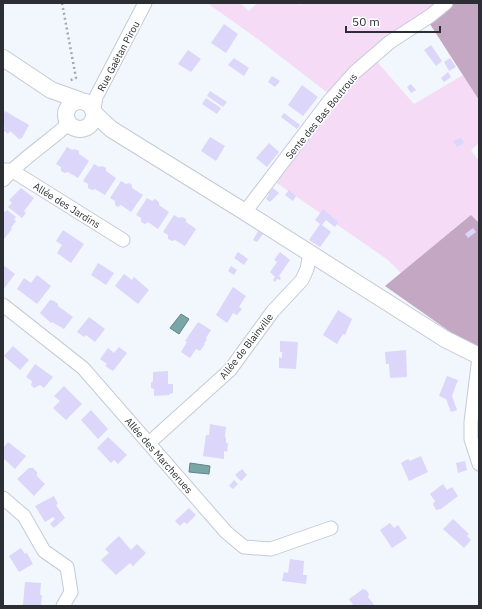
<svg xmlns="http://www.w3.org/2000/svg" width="482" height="609" viewBox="0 0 482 609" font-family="'IBM Plex Sans',sans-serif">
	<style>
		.green { fill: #f6dbf7 }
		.forest { fill: #c3a7c3 }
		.water { fill: #79a7a7; stroke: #628384 }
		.building { fill: #dbd6fa }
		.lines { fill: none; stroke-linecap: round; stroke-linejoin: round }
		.minor-casing { stroke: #c4cbd6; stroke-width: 15 }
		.tertiary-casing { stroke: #c4cbd6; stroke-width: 18 }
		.path { stroke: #a5a9af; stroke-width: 2.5; stroke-dasharray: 2 3; stroke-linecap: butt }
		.minor { stroke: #fff; stroke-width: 13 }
		.tertiary { stroke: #fff; stroke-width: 16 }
		.labels { text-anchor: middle; stroke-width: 3.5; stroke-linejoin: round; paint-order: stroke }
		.street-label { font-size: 10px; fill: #2b2e32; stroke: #fff }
	</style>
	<rect width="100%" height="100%" fill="#f2f6fd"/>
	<path class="green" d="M207,3H240L249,11L257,3H298L300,5L303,3H446L373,57L414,104L463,75L479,100V143L471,150L479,161V223L471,216L401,273L388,260L271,179L333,97L259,40Z"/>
	<path class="forest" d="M446,3H479V100L426,18Z
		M471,215L479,223V350H476L385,286Z"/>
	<path class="water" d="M181,314L189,319L179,334L170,328Z
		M190,463L210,466L209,474L189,472Z"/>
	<path class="building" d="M224,24L238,34L226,53L211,43Z
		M431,45L442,61L436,66L424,50Z
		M188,50L201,59L191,72L178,64Z
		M234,58L249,68L244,76L228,65Z
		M450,58L456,67L449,71L444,62Z
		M448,72L451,77L444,82L441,78Z
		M272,76L280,81L275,87L268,82Z
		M411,84L416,90L411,93L407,87Z
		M302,85L318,97L303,116L288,105Z
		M210,91L227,102L223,107L207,96Z
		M206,98L221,108L217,114L202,104Z
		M5,111L29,125L22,138L19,139L10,131L8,134L3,130L5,128L3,126V115Z
		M284,113L300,125L297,129L281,117Z
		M210,137L225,146L216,161L201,151Z
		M461,138L464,143L457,147L453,141Z
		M269,143L279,152L267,167L256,158Z
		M67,147L72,150L75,149L79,151V154L89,161L78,178L68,172L65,173L61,171V167L56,164Z
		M94,164L99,167L102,166L106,168V171L116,178L105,195L95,189L92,190L88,188V184L83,181Z
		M121,181L126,184L129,183L132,185V188L143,195L131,212L121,205L118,207L115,205V201L110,198Z
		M21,188L34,198L24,211L26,213L22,218L8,207L12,203L9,200Z
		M273,188L279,193L270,202L266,199L269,194L268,193Z
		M289,190L296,196L293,201L285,195Z
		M147,198L152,201L155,199L159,202V205L169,212L158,229L148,222L145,224L141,222V218L136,215Z
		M323,209L338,222L335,227L326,220L322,225L331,232L320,247L309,240L320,224L315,220Z
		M3,210L5,212L7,210L16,217L14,219L16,221L11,228L12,229L3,240Z
		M174,215L179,218L182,217L186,219V222L196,229L185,246L175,240L172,241L168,239V235L163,232Z
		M473,228L476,232L468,238L465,234Z
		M63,230L84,244L71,263L57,253L62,245L56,241Z
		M258,231L263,234L257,242L253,240Z
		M238,252L248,259L244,265L234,258Z
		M280,252L290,260L279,276L281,278L280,280L277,279L275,282L273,280L275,277L270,272L277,262L274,260Z
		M98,263L114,273L106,285L91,275Z
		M3,265L15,274L3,290Z
		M231,266L237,270L234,275L228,271Z
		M124,274L132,280L134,277L149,290L138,304L115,286Z
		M37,275L51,286L37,304L17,289L24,278L31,283Z
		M233,287L246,296L239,307L242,309L237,315L233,313L227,323L216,315Z
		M50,300L54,301L58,304V306L73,317L64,329L52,322L51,323L40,313Z
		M338,310L352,319L345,335L343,334L337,344L323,335Z
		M89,317L105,329L95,342L86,335L84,337L77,332Z
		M198,322L211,330L206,338L207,339L204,344H205L200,351L196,349L190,358L181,352L187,342L185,341Z
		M280,341L298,342L296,369L279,368V357L282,358V352H280Z
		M13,346L29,360L20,370L4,356Z
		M119,347L127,353L113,371L105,366L107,364L100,359L108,348L114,353Z
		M406,350L407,377L390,378L389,364H386L385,352Z
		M35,364L53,377L44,388L40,385L34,388L31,385L32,381L26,377Z
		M168,371V384H173V393L169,394L170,395L154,396V389L151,388V383L153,381V372Z
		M447,376L458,380L452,396L457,410L451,412L446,399L439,396Z
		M64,386L82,404L66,420L53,408L60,401L54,396Z
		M91,410L108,429L98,439L81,420Z
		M210,424L226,427L225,437L226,438V443H228L227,452L224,451V459L203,456L206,435H209Z
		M108,437L127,455L118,464L114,460L111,463L97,448Z
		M8,442L26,456L15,469L3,458V448Z
		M421,456L428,472L409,481L401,463L408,459L410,461Z
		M465,461L467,470L458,473L456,463Z
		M29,468H33L37,472V476L45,484L34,496L17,479Z
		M242,469L247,475L241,481L235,475Z
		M234,480L238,484L233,489L229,486Z
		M443,484L447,490L452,487L458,496L441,509L436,510L433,504L435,501L430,494Z
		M54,496L58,504L56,505L65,518L54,528L50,524L55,519L53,517L45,522L35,506Z
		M189,508L196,515L187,524L184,522L180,526L175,521Z
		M453,519L469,534L467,536L471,540L464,548L443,529Z
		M390,523L394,528L398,525L407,538L392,548L380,530Z
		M119,536L131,550L137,544L146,553L133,566L130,563L116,575L101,560L109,553L105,549Z
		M21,548L25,554L27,553L33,564L19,572L9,556Z
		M290,559L304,561L303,575H307L306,584L282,581L284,572L288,573Z
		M25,582L41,583L40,595H42L41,606L23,605Z
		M363,589L366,590L369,594L368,597L375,606H354L349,599Z"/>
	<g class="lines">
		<defs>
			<path id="minor" d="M94,109L96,97L145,3
				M3,170H11L123,240
				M3,180C22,158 48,143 69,123
				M245,212L330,100L355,72L390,42L430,16L446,3
				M3,305L83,368L226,532L244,547L271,549L331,528
				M479,357L471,422V439L479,464
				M149,443L230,370L273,311L302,280L307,269L310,254
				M3,498L24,516L44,551L67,567L71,592L63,606"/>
			<path id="tertiary" d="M3,58L51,90L79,100
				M66 115a14 14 0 1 1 28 0a14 14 0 1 1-28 0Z
				M95,114L111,129L245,212L445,339L479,356"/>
		</defs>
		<use href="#minor" class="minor-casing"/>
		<use href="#tertiary" class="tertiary-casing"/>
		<path class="path" d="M62,3L76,78L68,81"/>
		<use href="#minor" class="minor"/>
		<use href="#tertiary" class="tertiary"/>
	</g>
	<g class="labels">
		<g class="street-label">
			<text transform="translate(118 56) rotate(-62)" y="4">Rue Gaëtan Pirou</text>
			<text transform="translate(321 116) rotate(-51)" y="4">Sente des Bas Boutrous</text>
			<text transform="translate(67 205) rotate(32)" y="4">Allée des Jardins</text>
			<text transform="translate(246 346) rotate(-52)" y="4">Allée de Blainville</text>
			<text transform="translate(159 455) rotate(49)" y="4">Allée des Marcherues</text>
		</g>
	</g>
	<rect width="482" height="609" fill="none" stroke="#2b2e32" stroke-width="8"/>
	<path d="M346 26v6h94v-6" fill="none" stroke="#2b2e32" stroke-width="2"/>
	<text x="352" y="26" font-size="12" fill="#2b2e32" stroke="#ffffff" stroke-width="3" paint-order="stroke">50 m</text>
</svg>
